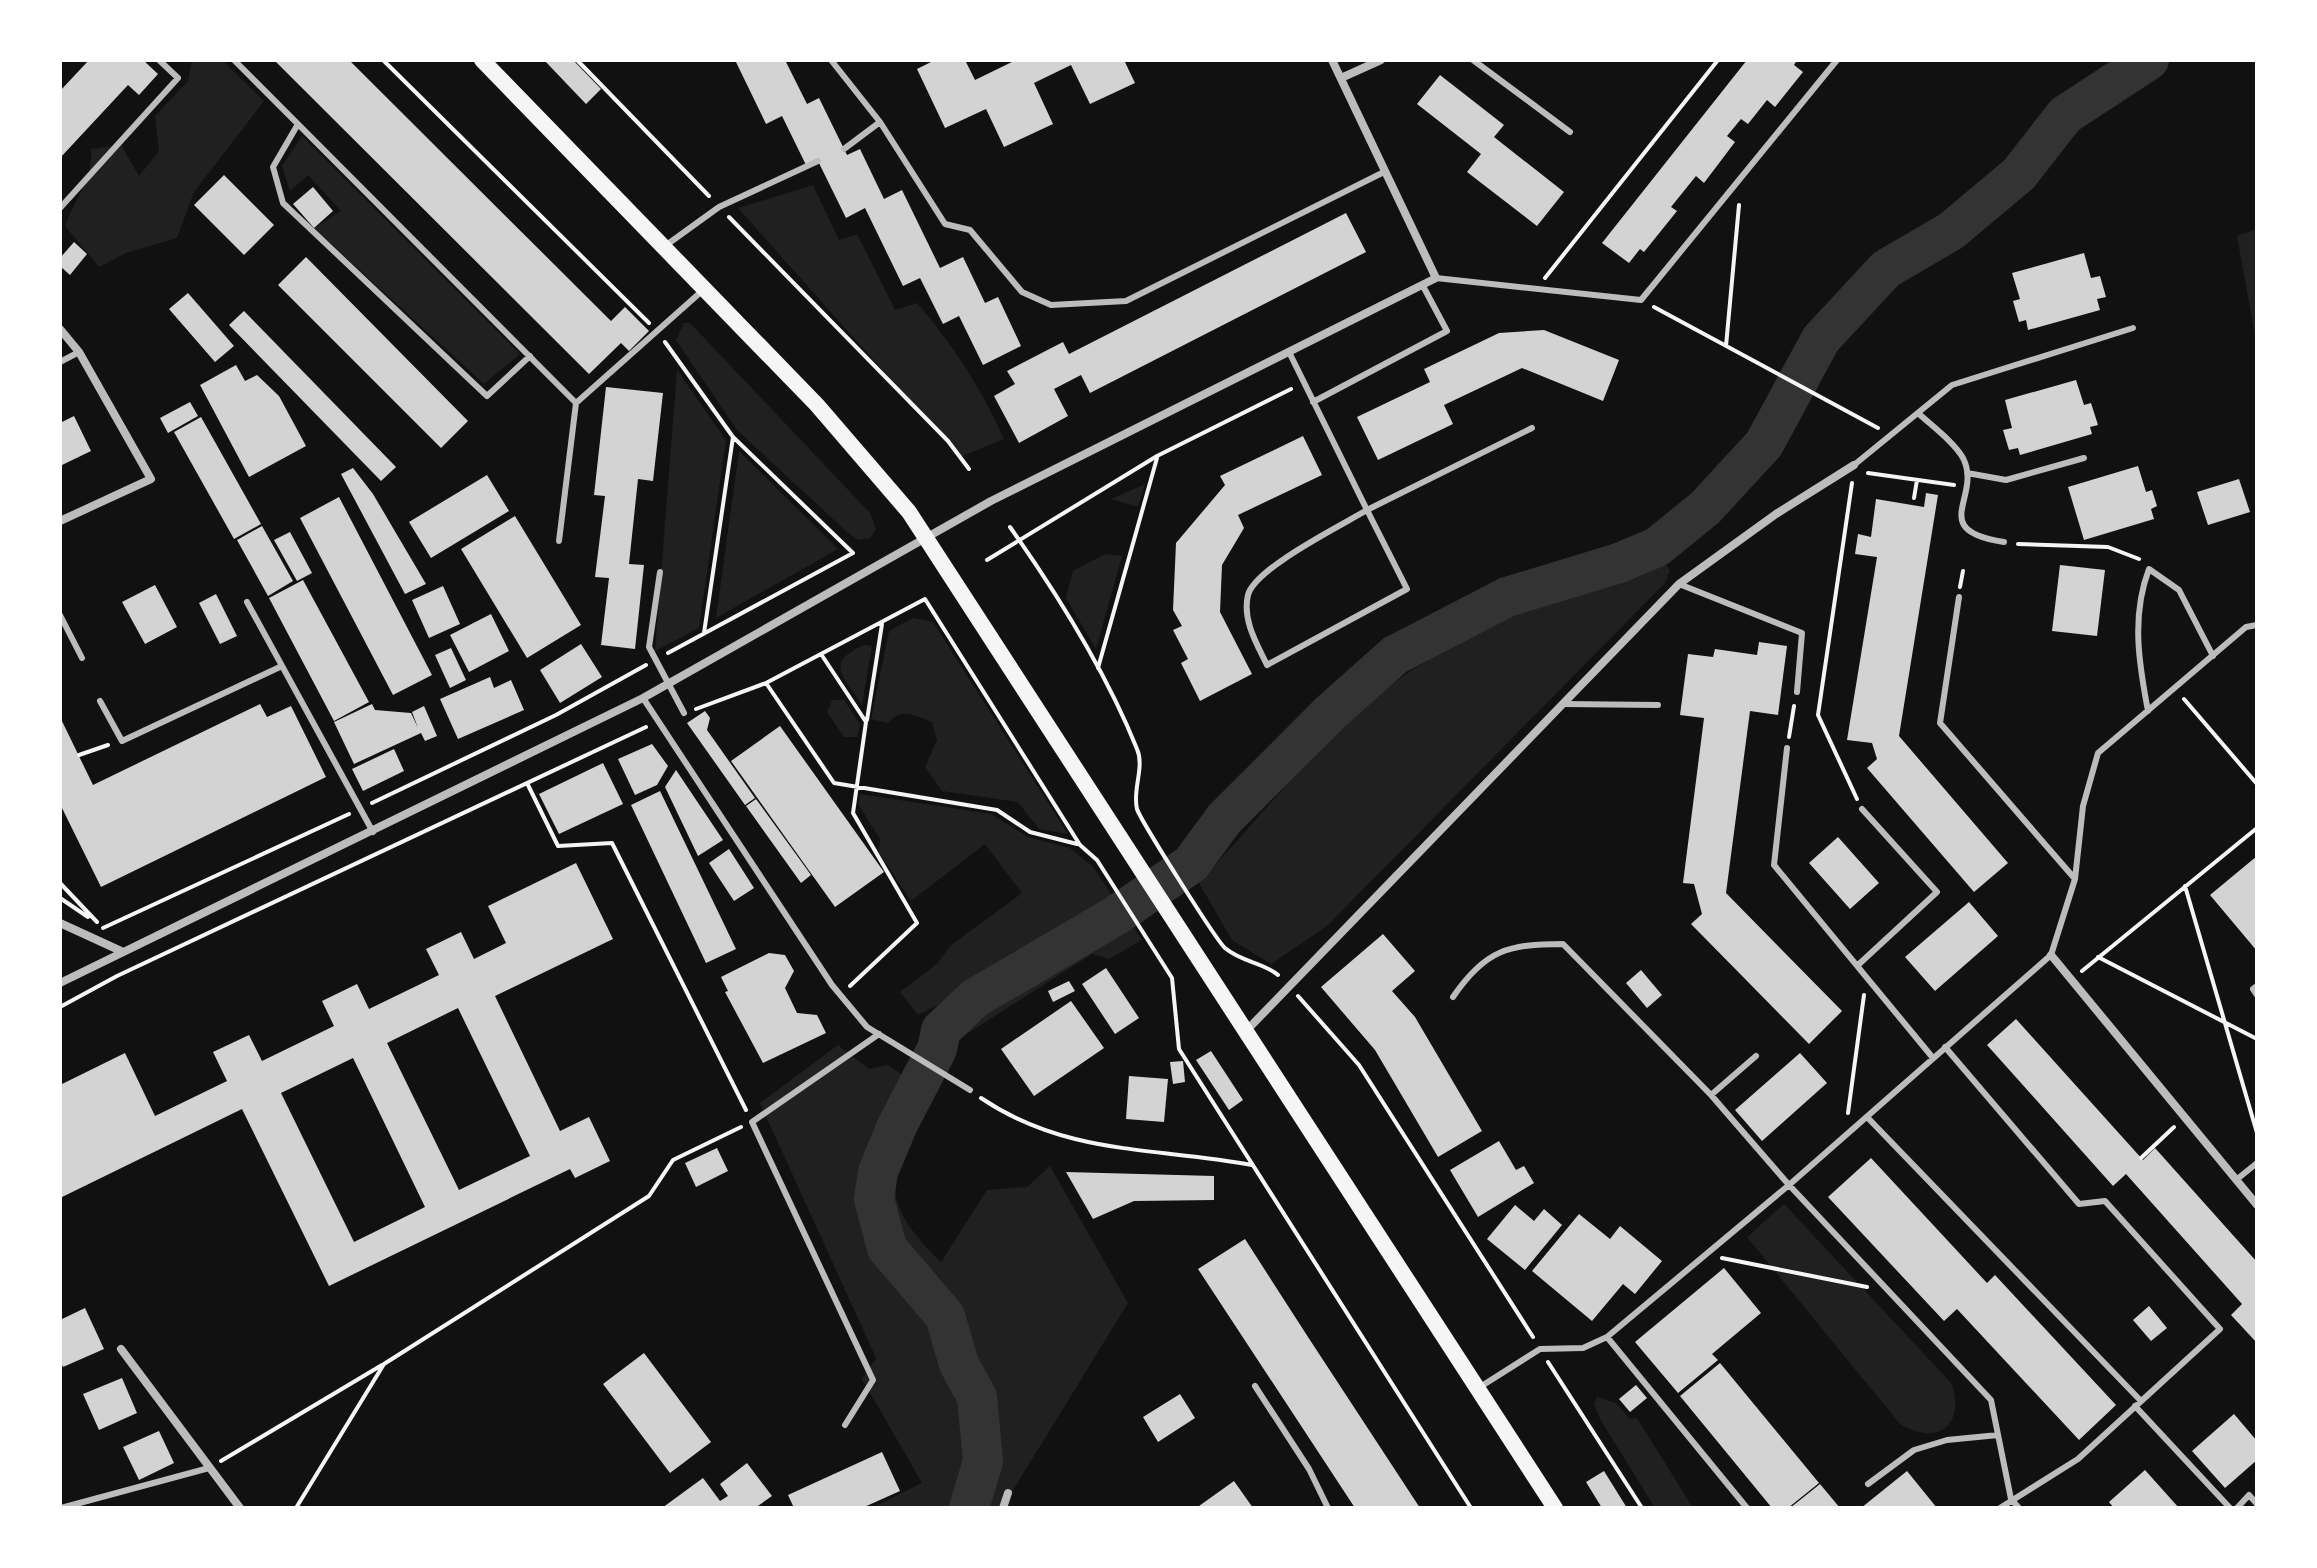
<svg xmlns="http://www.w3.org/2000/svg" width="2317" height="1568" viewBox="0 0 2317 1568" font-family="'Fira Sans Condensed',sans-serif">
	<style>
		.green { fill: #202020 }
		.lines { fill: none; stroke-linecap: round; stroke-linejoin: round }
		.river { stroke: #333; stroke-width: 40 }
		.building { fill: #d3d3d3; fill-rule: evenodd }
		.path { stroke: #f5f5f5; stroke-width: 4 }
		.service { stroke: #bcbcbc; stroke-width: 6 }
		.minor { stroke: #bcbcbc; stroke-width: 8 }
		.secondary { stroke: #f5f5f5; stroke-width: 16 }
	</style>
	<rect width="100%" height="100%" fill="#111"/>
	<path class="green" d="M192,60H222L264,101L194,192L177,238L126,253L99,267L65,226C76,196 93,180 91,149L121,145L139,176L159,151L155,116L188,81Z
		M302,136L520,354L484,384L314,228L341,211L308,175L290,191L282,166Z
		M813,185L839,240L857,234L895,310L917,303C954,346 981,388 1004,439L960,457L738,208Z
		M2257,229V347L2237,236Z
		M684,323H690L870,513L876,529L870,538L858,540L848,533L737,430L676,340Z
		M677,370L726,440L699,628L655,651Z
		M739,451L838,549L716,618Z
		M1145,484L1138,507L1111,499Z
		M1105,554L1122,556L1096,649L1066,598L1073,571Z
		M1660,558L1670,570L1665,583L1327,926L1271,964L1232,940L1199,883C1250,828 1298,768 1353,717C1440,636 1551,596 1660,558Z
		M913,618L933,622L1068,834L1039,829L1018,802L942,791L925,767L937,740L932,722C915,715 901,707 888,723L871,719L889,631Z
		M864,645L872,646L862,705C843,675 824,663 864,645Z
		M832,700H844L860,724L857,737H844L827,712Z
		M860,794L991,814L1028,837L1070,848L1093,867L1142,940L1109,959L1092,954L948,1046L938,1005L918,1015L900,992L937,964L950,946L1022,893L985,844L911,901L879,853L880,839L858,804Z
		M838,1045L869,1069L888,1065L927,1093C891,1172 872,1195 941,1262L987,1190L1027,1187L1050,1166L1128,1303L1002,1508H872L922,1483L862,1379L876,1358L760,1103Z
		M1784,1204L1952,1384C1965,1426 1937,1446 1900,1424L1747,1237Z
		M1597,1397L1616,1403L1630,1419L1637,1418L1693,1508H1655L1600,1419L1594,1404Z"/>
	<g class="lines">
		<path class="river" d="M969,1508L983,1461L977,1397L959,1364L945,1316L887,1248L874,1199L878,1172L897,1126L937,1049L941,1030L975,998L1115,916L1191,864L1224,819L1331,712L1395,655L1507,597L1619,563L1657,547L1705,508L1764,444L1821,339L1886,269L1951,231L2019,174L2065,115L2149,60"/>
	</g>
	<path class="building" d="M89,60H143L158,74L139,95L128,85L60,158V91Z
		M274,60H349L611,321L625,307L649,331L629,351L621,343L589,374Z
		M544,60H573L601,89L586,104Z
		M735,60H785L807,104L819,98L847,155L860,149L884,199L902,190L940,268L963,257L985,303L998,297L1021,346L983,365L959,316L943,324L920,278L903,286L865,208L846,218L817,159L806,165L782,116L766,124Z
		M935,60H965L975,80L1016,60H1124L1135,83L1090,104L1071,65L1034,83L1053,124L1004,147L986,109L945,128L917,69Z
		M1747,60H1797L1794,65L1803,72L1775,107L1767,100L1748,124L1741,119L1727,136L1735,142L1704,183L1696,176L1671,207L1677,211L1644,252L1640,249L1629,263L1602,243Z
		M1440,75L1504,125L1494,137L1564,192L1537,226L1467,172L1481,154L1417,104Z
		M224,175L274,225L244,255L194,205Z
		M313,187L333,211L314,228L293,204Z
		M1346,213L1366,252L1090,393L1081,375L1054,389L1068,416L1019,443L994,396L1015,384L1007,371L1063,342L1069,354Z
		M74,242L87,254L70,275L60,266V258Z
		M2084,253L2091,278L2100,276L2106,297L2097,299L2100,310L2028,330L2026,320L2019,322L2013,301L2020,299L2012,273Z
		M306,257L468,421L441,448L278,285Z
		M188,293L234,346L215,362L169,309Z
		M244,311L396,467L381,481L229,325Z
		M1544,330L1619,360L1603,401L1522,368L1444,405L1453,424L1378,460L1357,417L1430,382L1424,369L1499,333Z
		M236,365L245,381L257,375L279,396L306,446L249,477L200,385Z
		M2076,380L2084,405L2091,403L2098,425L2090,427L2092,434L2020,455L2018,448L2009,450L2003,430L2012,428L2005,400Z
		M606,387L663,393L653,481L638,479L629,564L644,565L635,649L601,645L609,578L595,577L605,496L594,495Z
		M190,402L198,416L168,433L160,418Z
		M74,416L91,451L60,466V423Z
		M201,417L261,524L234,539L174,432Z
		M1303,436L1322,475L1238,515L1244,528L1222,565L1220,612L1252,674L1200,701L1181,663L1188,659L1173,630L1182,626L1173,610L1176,543L1225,485L1220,476Z
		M2138,466L2146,492L2152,490L2157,506L2151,509L2154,519L2084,540L2068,487Z
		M353,468L373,494L426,584L405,594L341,474Z
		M487,475L509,511L431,558L409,522Z
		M2239,479L2250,512L2208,525L2197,492Z
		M1926,493L1938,495L1899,736L2008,863L1974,892L1867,768L1877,759L1872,743L1847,740L1877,557L1855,554L1858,534L1871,537L1876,499L1924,507Z
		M339,497L432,675L393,695L300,518Z
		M515,516L581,625L527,658L461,549Z
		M262,526L293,581L268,596L237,540Z
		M290,532L312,573L297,581L274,540Z
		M2060,565L2105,570L2097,636L2052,631Z
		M303,580L369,702L334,721L269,598Z
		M155,585L177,627L145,644L122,602Z
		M443,586L460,624L429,638L412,600Z
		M216,594L237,636L220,644L199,603Z
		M491,614L509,651L469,672L450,635Z
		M1759,642L1787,646L1778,715L1750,711L1726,893L1842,1011L1809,1044L1691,924L1702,914L1694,884L1683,883L1704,718L1680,715L1688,654L1713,657L1715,649L1757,655Z
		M581,644L602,677L560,703L540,670Z
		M451,648L466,680L450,688L435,655Z
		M490,677L494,688L511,680L524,710L458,739L440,699Z
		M260,704L267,717L291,706L326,777L101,887L60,804V717L93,785Z
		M372,704L375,710L411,713L418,728L412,712L424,706L437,736L425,741L421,733L354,764L334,722Z
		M705,711L710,718L707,730L755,798L745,805L687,723Z
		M780,726L884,872L835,907L731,761Z
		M652,744L668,766L657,785L635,795L618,759Z
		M394,749L404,771L363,791L352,769Z
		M603,763L623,804L559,834L539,794Z
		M676,770L723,840L698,856L665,787Z
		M660,791L736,949L706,963L631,805Z
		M756,799L811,875L801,883L746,806Z
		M1838,837L1879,883L1850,909L1809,863Z
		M729,849L754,888L734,901L709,863Z
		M2257,856V951L2210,895Z
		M576,863L613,939L495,996L560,1131L589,1117L610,1161L575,1178L570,1169L329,1286L242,1109L60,1198V1085L125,1053L155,1116L227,1081L213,1052L249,1035L262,1061L334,1026L322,1001L357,984L369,1009L439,975L426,949L461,932L474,959L506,943L488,906ZM458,1008L530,1156L459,1190L387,1043ZM353,1058L425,1207L354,1242L281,1093Z
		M1969,902L1998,936L1935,991L1905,957Z
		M1383,934L1415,971L1392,991L1415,1017L1482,1131L1438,1157L1375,1050L1321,987Z
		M769,953L785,955L794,971L785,988L797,1013L817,1015L826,1033L763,1063L725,992L728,991L721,977Z
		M1106,968L1139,1018L1115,1034L1082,984Z
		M1641,970L1662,995L1647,1008L1626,983Z
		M1069,981L1075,991L1053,1002L1048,991Z
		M1071,1001L1104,1048L1034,1096L1001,1049Z
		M2016,1019L2143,1160L2155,1148L2257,1262V1343L2231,1315L2242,1304L2126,1174L2113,1186L1987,1045Z
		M1211,1051L1243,1100L1229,1110L1196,1060Z
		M1800,1053L1827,1083L1762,1141L1735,1110Z
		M1183,1061L1185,1082L1173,1084L1170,1062Z
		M1129,1076L1168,1079L1164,1122L1126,1119Z
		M1499,1141L1516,1170L1524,1166L1534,1183L1478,1217L1450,1170Z
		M717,1148L728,1171L696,1187L685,1163Z
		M1871,1158L1987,1283L1995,1275L2116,1405L2079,1440L1957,1309L1944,1321L1828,1197Z
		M1066,1172L1214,1176V1200L1134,1201L1093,1219Z
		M1515,1205L1534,1221L1544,1209L1562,1225L1525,1270L1487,1239Z
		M1579,1214L1610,1239L1620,1226L1662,1261L1635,1294L1623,1284L1592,1321L1532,1271Z
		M1245,1239L1308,1337L1420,1508H1355L1198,1269Z
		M1724,1268L1761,1313L1712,1354L1718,1360L1678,1393L1635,1342Z
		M2149,1306L2167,1328L2151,1341L2133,1320Z
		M85,1308L104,1349L63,1367L60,1360V1320Z
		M644,1353L711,1442L670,1473L603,1384Z
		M1720,1363L1819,1483L1788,1508H1772L1680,1396Z
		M122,1378L137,1413L99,1430L83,1394Z
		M1636,1385L1647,1398L1630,1412L1619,1399Z
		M1180,1394L1195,1418L1158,1442L1143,1417Z
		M2234,1414L2257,1441V1460L2225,1488L2192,1451Z
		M159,1431L174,1463L139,1480L123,1447Z
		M882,1452L900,1491L862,1508H794L788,1495Z
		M747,1463L772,1496L755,1508H662L703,1478L720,1501L728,1496L720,1484Z
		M2145,1470L2179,1508H2114L2109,1502Z
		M1604,1471L1627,1508H1602L1586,1482Z
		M1907,1471L1937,1508H1861Z
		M1234,1481L1253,1508H1201L1199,1506Z
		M1820,1484L1840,1508H1790Z"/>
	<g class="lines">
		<path class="path" d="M383,60L649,323
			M577,60L709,196
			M729,217L948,441L969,469
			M1545,278L1718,60
			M1654,307L1878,428
			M665,342L733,437L853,553L668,653
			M1726,346L1739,205
			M1868,473L1954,485
			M1852,483L1818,715L1857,799
			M1914,498L1917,480
			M1010,527C1058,595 1106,672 1137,749C1145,767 1132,790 1137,809C1141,821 1216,940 1225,948C1241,962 1265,963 1278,975
			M2018,544L2108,547L2139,559
			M987,560L1157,456L1291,389
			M1960,587L1963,571
			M704,633L733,437
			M821,654L866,722L853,813L917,923L850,986
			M1098,668L1157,458
			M766,683L834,783L997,810L1030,832L1077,844
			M2184,699L2257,784
			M696,709L766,683L925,599L1080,845L1097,860L1172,978L1179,1049L1471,1508
			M867,720L882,624
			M1789,737L1794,706
			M79,755L108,745
			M527,783L558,846L612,843L746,1110
			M372,803L556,715L646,665
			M60,883L97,922
			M2185,886L2257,1133
			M60,898L88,917
			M103,928L349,814
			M2098,957L2257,1039
			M2082,971L2257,828
			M1298,996L1359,1065L1533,1337
			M60,1007L117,976L646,727
			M981,1098C1067,1156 1156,1147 1252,1165
			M1848,1113L1864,995
			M2141,1158L2174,1127
			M1722,1258L1867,1287
			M1548,1362L1642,1508
			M221,1461L382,1365
			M296,1508L384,1364L649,1196L673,1160L741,1127"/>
		<path class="service" d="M234,60L576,403L702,291
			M831,60L880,122L945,224L970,230L1022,292L1051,305L1126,301L1384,172
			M1473,60L1570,132
			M298,124L273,167L283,203L487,396L530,356
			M844,149L880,122
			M60,208L178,78L159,60
			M665,246L719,207L818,161
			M1436,278L1641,300L1837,60
			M1289,352L1367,510L1532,428
			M60,362L79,352
			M1313,402L1447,331L1423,286
			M1918,413C1932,426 1954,442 1963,458C1983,497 1926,530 2004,542
			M1854,465L1952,385L2133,328
			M1967,473L2006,480L2084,458
			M1367,510L1407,589L1267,665C1257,644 1242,620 1248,595C1255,568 1342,525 1367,510Z
			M559,541L576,403
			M660,572L649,647L684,713
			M1679,584L1802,633L1797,692
			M1959,597L1940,723L2075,879
			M247,602L373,832
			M60,615L82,658
			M643,698L832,985L867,1027L970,1090
			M100,701L122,741L282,666
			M1563,704L1658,705
			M2148,711C2139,664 2131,616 2149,569L2179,590L2213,656
			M1787,748L1774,865L1933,1058
			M1858,965L1937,892L1862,809
			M2257,986L2253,989L2257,995
			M1453,997C1485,950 1508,944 1563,944L1711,1095L1789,1185L1991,1400L2011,1499L2019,1508
			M1945,1047L2079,1204L2105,1201L2220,1329L2078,1459L2000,1508
			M1711,1095L1756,1056
			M1867,1117L2140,1400
			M2236,1180L2257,1163
			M1607,1337L1747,1508
			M1255,1386L1309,1469L1328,1508
			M1480,1387L1540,1349L1583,1348L1607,1337L1789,1185L2051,955L2075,879L2083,806L2098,753L2246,627L2257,625
			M2135,1406L2230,1508
			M845,1425L873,1380L752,1122L879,1034
			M1868,1484L1914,1450L1947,1440L1998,1435
			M61,1508L209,1468
			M2237,1508L2249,1495L2257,1504"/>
		<path class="minor" d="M1341,78L1381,60
			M60,329L79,352L151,479L60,521
			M60,923L121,951
			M2051,955L2257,1205
			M60,983L643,698L991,501L1436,278L1332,60
			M1246,1031L1679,584L1776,514L1854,465
			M121,1349L240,1508
			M1003,1508L1008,1493"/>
		<path class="secondary" d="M482,60L817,405L909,512L1555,1508"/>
	</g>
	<rect width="2317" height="1568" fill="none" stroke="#ffffff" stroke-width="124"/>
</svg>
